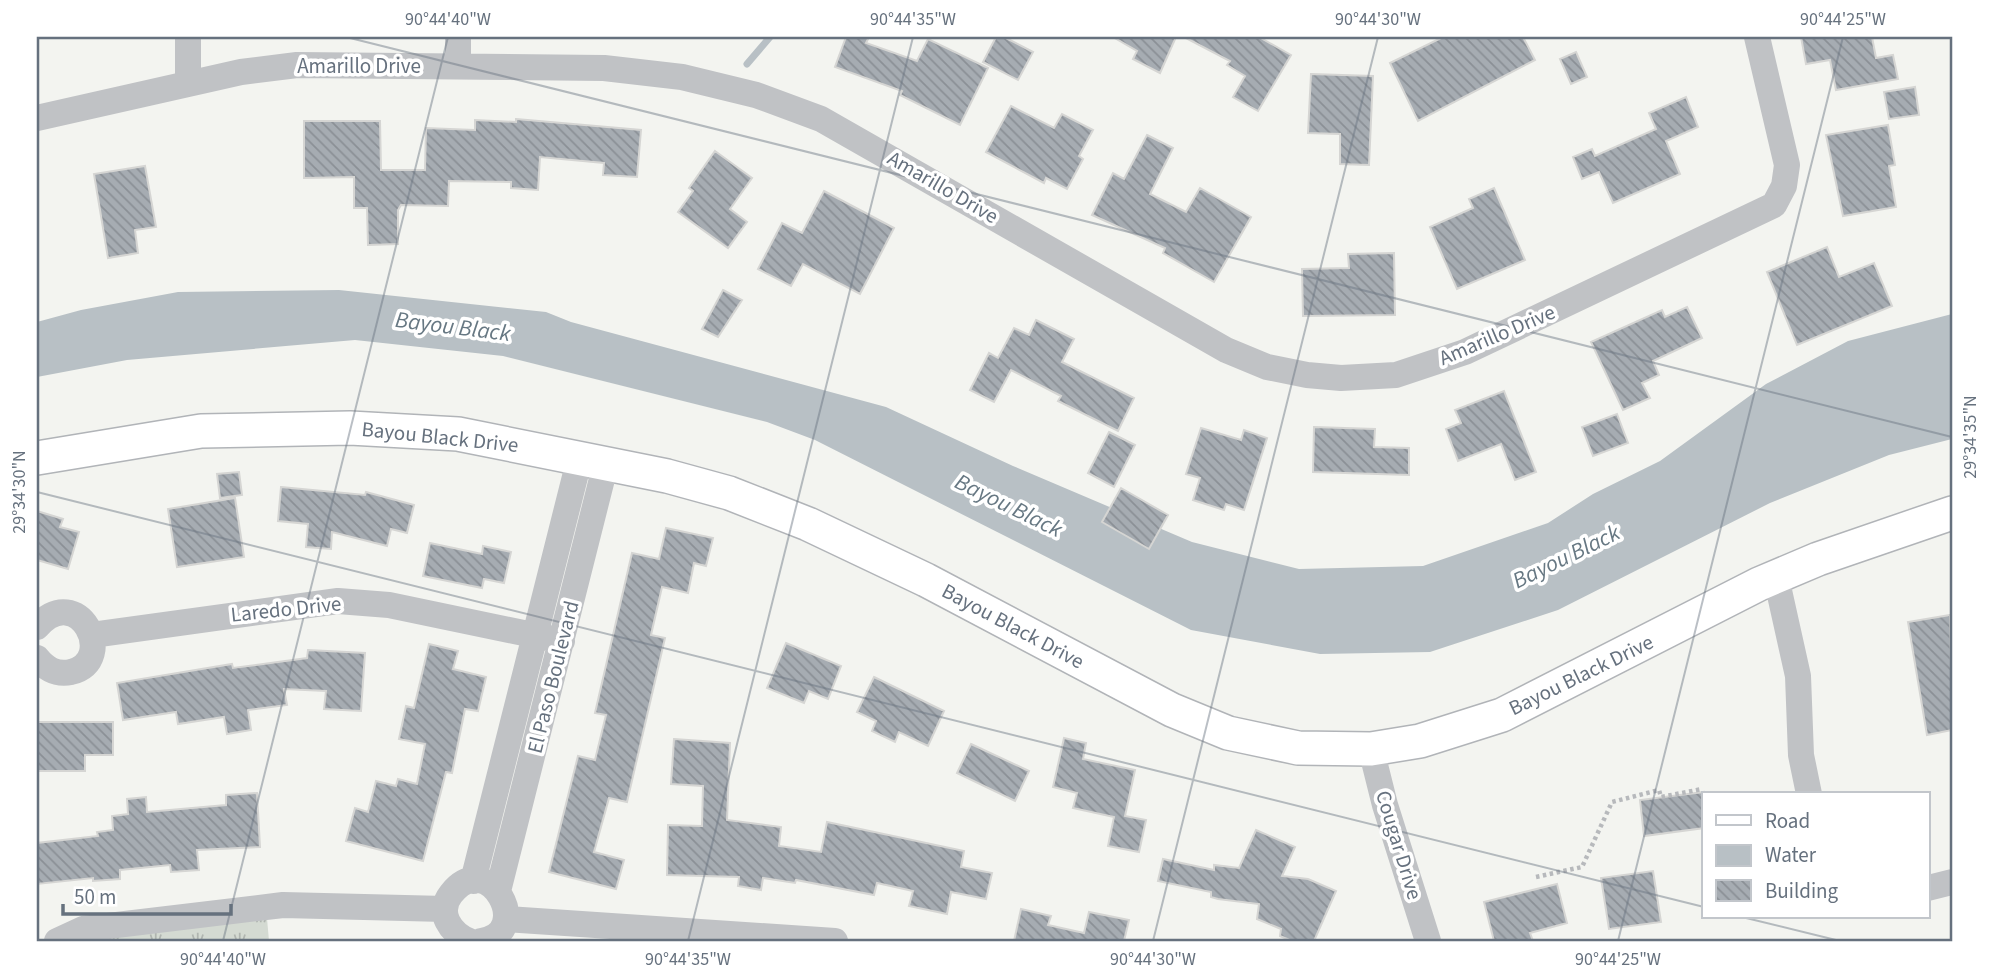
<svg xmlns="http://www.w3.org/2000/svg" width="1989" height="978" viewBox="0 0 1989 978" font-family="'Source Sans 3',sans-serif">
	<style>
		.grass { fill: url(#grass-tufts) }
		.water { fill: #b8c0c5 }
		.lines { fill: none; stroke-linecap: round; stroke-linejoin: round }
		.stream { stroke: #b8c0c5; stroke-width: 7 }
		.building { fill: url(#building-back-hatch); stroke: #d5d5d3; stroke-width: 2 }
		.major-casing { stroke: #b1b4b8; stroke-width: 36 }
		.path { stroke: #b7b9bc; stroke-width: 4.5; stroke-dasharray: 3.5 3.5; stroke-linecap: butt }
		.minor { stroke: #c0c2c5; stroke-width: 26 }
		.major { stroke: #fff; stroke-width: 33 }
		.ticks { fill: none; stroke: #66717e; stroke-width: 2; stroke-opacity: 0.45 }
		.labels { text-anchor: middle; stroke-width: 7; stroke-linejoin: round; paint-order: stroke }
		.street-label { font-size: 21px; fill: #66717e; stroke: #fff }
		.water-label { font-size: 23px; font-style: italic; fill: #677883; stroke: #fff }
		.neatline { fill: none; stroke: #66717e; stroke-width: 2.5 }
		.ticks-label { font-size: 18px; text-anchor: middle; fill: #66717e }
	</style>
	<defs>
		<pattern id="grass-tufts" width="24" height="20" patternUnits="userSpaceOnUse" patternTransform="scale(1.75)"><rect width="24" height="20" fill="#d4dad2"/><path d="M3 7l-1-3M5 7V3M7 7l1-3M15 17l-1-3M17 17v-4M19 17l1-3" fill="none" stroke="#b0b5b0"/></pattern>
		<pattern id="building-back-hatch" width="6" height="6" patternUnits="userSpaceOnUse" patternTransform="scale(1.75)"><rect width="6" height="6" fill="#a6acb2"/><path d="M-1 5l2 2M0 0l6 6M5-1l2 2" fill="none" stroke="#8b9096"/></pattern>
	</defs>
	<rect width="100%" height="100%" fill="#f3f4f0"/>
	<path class="grass" d="M266,907L269,941H59Z"/>
	<path class="water" d="M339,290L546,312L571,322L886,407L1013,466L1192,542L1299,569L1423,566L1548,523L1593,494L1660,461L1766,384L1848,341L1952,314V439L1889,455L1770,503L1558,610L1430,652L1320,654L1191,630L815,440L767,422L503,356L355,340L127,360L37,377V322L81,310L178,292Z"/>
	<g class="lines">
		<path class="stream" d="M747,64L770,37"/>
	</g>
	<path class="building" d="M846,37H869L866,43L917,61L928,39L988,68L960,125L900,95L902,91L835,67Z
		M996,37H1004L1033,52L1018,80L983,62Z
		M1113,37H1176L1160,73L1133,59L1137,51Z
		M1184,37H1259L1291,55L1258,111L1233,97L1245,76L1227,65L1230,61Z
		M1443,37H1523L1535,60L1418,121L1390,63Z
		M1801,37H1872L1876,58L1893,55L1898,79L1836,90L1830,60L1806,64Z
		M1576,52L1587,77L1571,84L1560,59Z
		M1311,74L1373,76L1369,165L1340,164V134L1308,133Z
		M1915,87L1919,115L1889,119L1884,92Z
		M1686,97L1698,127L1666,141L1680,174L1613,203L1599,172L1582,179L1573,157L1592,149L1595,156L1656,129L1649,113Z
		M1011,106L1054,128L1062,114L1093,130L1079,156L1083,159L1067,189L1046,178L1044,183L986,152Z
		M516,119L641,130L637,177L603,175L604,163L540,157L538,190L511,188V182L449,181L448,206L401,205L398,210V244L368,245L367,208H354V177L304,178V121H380L381,170H425L426,128L475,130V120L516,122Z
		M1888,125L1895,165L1889,166L1896,207L1843,216L1826,135Z
		M1147,135L1173,148L1150,194L1186,212L1200,188L1251,217L1214,282L1163,253L1165,248L1092,215L1113,173L1124,179Z
		M715,151L752,178L730,209L747,222L728,248L678,212L693,191L689,188Z
		M145,166L156,227L135,230L138,253L108,258L94,174Z
		M1494,188L1525,260L1457,289L1430,227L1473,208L1469,199Z
		M824,191L894,228L860,294L803,264L791,286L758,269L782,223L802,233Z
		M1827,247L1839,277L1874,263L1892,306L1797,345L1767,272Z
		M1394,253L1395,315L1303,316L1302,269L1349,268L1348,254Z
		M723,290L742,300L718,337L702,329Z
		M1687,307L1702,338L1653,361L1659,375L1642,383L1650,398L1623,410L1591,342L1662,310L1665,317Z
		M1036,320L1074,339L1062,362L1134,398L1118,431L1058,401L1061,396L1011,370L994,402L970,390L989,353L998,358L1014,328L1029,335Z
		M1504,391L1536,472L1515,480L1501,444L1458,461L1446,429L1461,423L1455,410Z
		M1617,414L1628,443L1593,456L1582,427Z
		M1314,427L1375,429L1374,447L1409,448V475L1313,472Z
		M1201,428L1241,440L1244,430L1267,438L1244,510L1226,504L1224,510L1193,500L1200,478L1186,474Z
		M1109,432L1135,445L1114,487L1088,473Z
		M239,472L242,495L220,498L217,474Z
		M281,487L365,495L366,492L414,505L407,533L391,529L387,546L332,532L331,549L306,547L308,524L278,521Z
		M1121,488L1168,515L1149,549L1102,522Z
		M235,498L244,557L177,567L168,509Z
		M37,511L63,519L60,527L79,532L68,569L37,560Z
		M666,528L713,538L706,566L694,563L688,593L662,587L651,635L665,638L627,802L609,798L594,852L624,860L616,889L549,872L578,756L595,760L606,715L595,713L632,553L659,559Z
		M430,543L482,554L483,546L511,552L504,583L484,579L482,588L423,576Z
		M1950,615L1952,730L1927,735L1908,622Z
		M786,643L841,666L828,699L809,691L804,703L767,688Z
		M429,644L458,651L453,669L486,677L478,711L465,709L452,773L446,772L423,861L346,841L355,808L368,812L376,781L396,786L398,779L417,784L425,744L399,739L406,706L414,708Z
		M308,650L365,653L361,711L324,709L326,691L284,689L287,705L248,710L251,730L227,734L224,717L178,724L176,712L123,720L117,683L232,664L233,668L307,658Z
		M874,677L944,711L928,746L899,732L895,742L872,731L876,721L857,712Z
		M37,722H113V755H85V771H37Z
		M1064,738L1086,743L1083,759L1135,770L1125,816L1146,820L1139,852L1108,846L1114,817L1073,808L1077,793L1053,787Z
		M674,739L730,743L727,820L781,827L779,846L821,852L827,822L964,851L961,867L992,873L986,899L951,892L947,914L909,906L913,891L877,883L874,895L796,880L795,883L763,878L761,890L738,886L739,877L667,875L668,825L702,826L703,786L671,784Z
		M971,744L1029,771L1015,801L957,773Z
		M1704,792V828L1644,836L1640,800Z
		M257,793L260,847L197,850L199,870L171,872L170,865L120,870V879L93,881V878L37,884V843L98,836L97,832L113,830L112,816L128,814L127,799L146,797L147,812L226,805V795Z
		M1256,830L1295,847L1282,876L1308,879L1336,891L1314,941H1292L1280,936L1281,929L1257,919L1259,904L1218,899L1211,897V892L1158,881L1163,859L1214,870V865L1239,868Z
		M1653,871L1661,922L1609,929L1601,878Z
		M1557,884L1567,923L1530,933L1533,941H1494L1484,902Z
		M1021,909L1051,916L1048,925L1084,933L1089,912L1129,920L1124,941H1014Z"/>
	<g class="lines">
		<defs>
			<path id="major" d="M37,458L201,431L350,428L458,434L667,476L729,493L808,524L926,580L1172,710L1228,733L1298,748L1371,749L1420,741L1502,715L1759,584L1818,559L1952,513"/>
		</defs>
		<use href="#major" class="major-casing"/>
		<path class="path" d="M1536,877L1582,867L1612,802L1659,790L1661,797L1702,789"/>
		<path class="minor" d="M458,66V37
			M188,84V37
			M37,118L241,72L297,65L604,68L682,77L756,95L821,119L1226,350L1267,367L1307,375L1341,378L1396,375L1465,352L1774,205L1784,186L1787,165L1757,37
			M1776,577L1798,676L1801,755L1809,794
			M37,627C78,580 119,660 71,672C56,675 46,669 37,658
			M92,635L338,601L389,605L562,641
			M1371,749L1385,805L1428,941
			M473,881L580,457
			M1928,888L1952,882
			M498,891L606,463
			M506,919L835,941
			M57,941L83,929L283,905L445,909
			M469,941C451,933 436,913 451,894C488,846 536,933 481,941"/>
		<use href="#major" class="major"/>
	</g>
	<path class="ticks" d="M346,37L1952,437M37,492L1704,907M1742,917L1840,941M223,941L448,37M688,941L913,37M1153,941L1378,37M1618,941L1843,37"/>
	<g class="labels">
		<g class="street-label">
			<text x="359" y="73">Amarillo Drive</text>
			<text transform="translate(943 187) rotate(30)" y="7">Amarillo Drive</text>
			<text transform="translate(1497 335) rotate(-23)" y="7">Amarillo Drive</text>
			<text transform="translate(440 437) rotate(6)" y="7">Bayou Black Drive</text>
			<text transform="translate(286 609) rotate(-6)" y="7">Laredo Drive</text>
			<text transform="translate(1013 626) rotate(28)" y="7">Bayou Black Drive</text>
			<text transform="translate(1581 675) rotate(-26)" y="7">Bayou Black Drive</text>
			<text transform="translate(553 677) rotate(-76)" y="7">El Paso Boulevard</text>
			<text transform="translate(1399 845) rotate(73)" y="7">Cougar Drive</text>
		</g>
		<g class="water-label">
			<text transform="translate(453 326) rotate(7)" y="8">Bayou Black</text>
			<text transform="translate(1009 505) rotate(26)" y="8">Bayou Black</text>
			<text transform="translate(1566 556) rotate(-26)" y="8">Bayou Black</text>
		</g>
	</g>
	<rect width="1989" height="978" fill="none" stroke="#ffffff" stroke-width="77"/>
	<rect x="1702" y="792" width="228" height="126" fill="#ffffff" stroke="#c2c6cb" stroke-width="2"/>
	<rect x="1716" y="815" width="35" height="10" fill="#ffffff" stroke="#c2c6cb" stroke-width="2"/>
	<text x="1765" y="828" font-size="21" fill="#66717e">Road</text>
	<rect x="1716" y="845" width="35" height="21" fill="#b8c0c5" stroke="#c2c6cb" stroke-width="2"/>
	<text x="1765" y="862" font-size="21" fill="#66717e">Water</text>
	<rect x="1716" y="880" width="35" height="21" fill="url(#building-back-hatch)" stroke="#c2c6cb" stroke-width="2"/>
	<text x="1765" y="898" font-size="21" fill="#66717e">Building</text>
	<path d="M63 904v10h168v-10" fill="none" stroke="#66717e" stroke-width="3.5"/>
	<text x="74" y="904" font-size="21" fill="#66717e" stroke="#ffffff" stroke-width="5" paint-order="stroke">50 m</text>
	<rect x="38" y="38" width="1913" height="902" class="neatline"/>
	<g class="ticks-label">
		<text x="448" y="25">90°44'40"W</text>
		<text x="913" y="25">90°44'35"W</text>
		<text x="1378" y="25">90°44'30"W</text>
		<text x="1843" y="25">90°44'25"W</text>
		<text transform="translate(1970 437) rotate(-90)" y="6">29°34'35"N</text>
		<text transform="translate(19 492) rotate(-90)" y="6">29°34'30"N</text>
		<text x="223" y="965">90°44'40"W</text>
		<text x="688" y="965">90°44'35"W</text>
		<text x="1153" y="965">90°44'30"W</text>
		<text x="1618" y="965">90°44'25"W</text>
	</g>
</svg>
